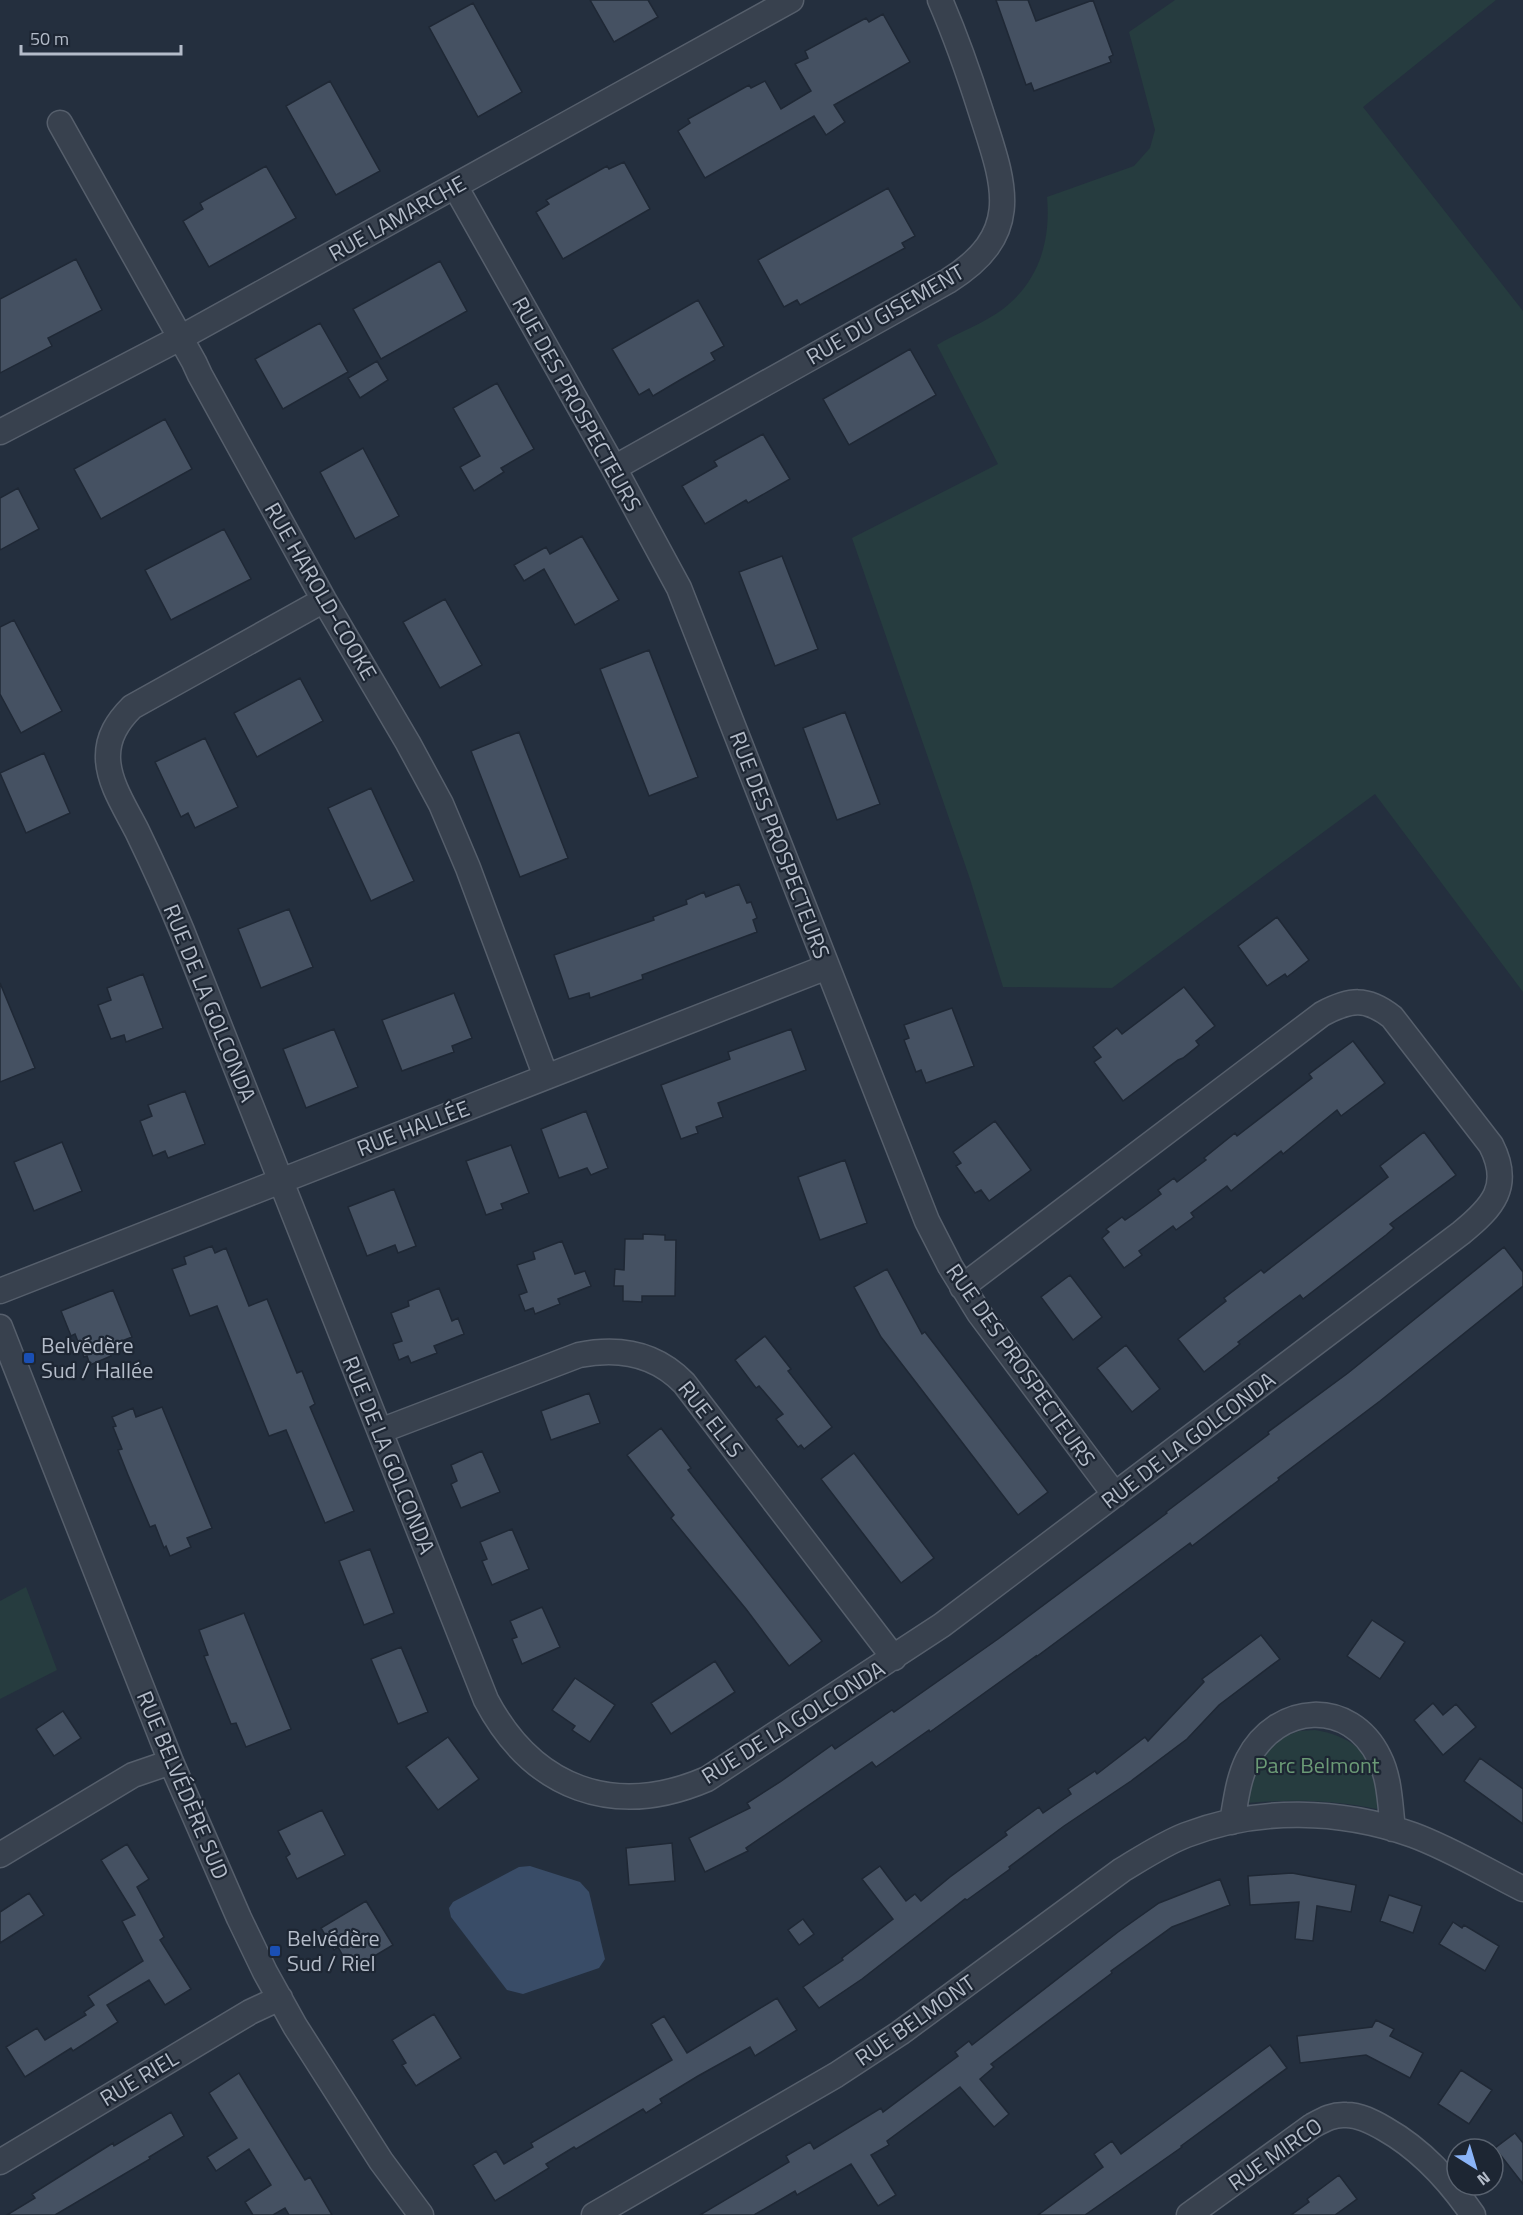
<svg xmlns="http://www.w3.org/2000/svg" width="1523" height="2215" viewBox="0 0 1523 2215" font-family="'Titillium Web',sans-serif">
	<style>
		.green { fill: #263c3f }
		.water { fill: #394c67 }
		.building { fill: #455162; stroke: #1f2835; stroke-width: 1.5 }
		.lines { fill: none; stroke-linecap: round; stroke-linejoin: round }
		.minor-casing { stroke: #565f6c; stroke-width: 27 }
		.minor { stroke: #38414e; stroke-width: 24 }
		.transit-dot { fill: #1a4fb4; stroke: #1d2633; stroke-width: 2 }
		.labels { text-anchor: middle; stroke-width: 4.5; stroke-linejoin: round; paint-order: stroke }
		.street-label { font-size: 22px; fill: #b4bcc9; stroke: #1d2633 }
		.poi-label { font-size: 22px; fill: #b4bcc9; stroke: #1d2633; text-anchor: start }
		.park-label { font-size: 22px; fill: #6b9a76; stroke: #1d2633 }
	</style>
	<rect width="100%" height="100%" fill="#242f3e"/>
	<path class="green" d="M1175,0H1496L1363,107L1523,311V992L1375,794L1112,988L1003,987L970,879L852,538L998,464L937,345C957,333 985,323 1003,309C1039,281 1051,241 1047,197L1134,166L1150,148L1155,130L1129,32Z
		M26,1587L57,1670L0,1699V1601Z
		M1315,1730C1360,1737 1381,1764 1377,1809C1333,1800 1292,1799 1247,1803L1251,1771L1270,1745L1284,1737L1299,1731Z"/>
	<path class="water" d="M530,1866L580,1882L589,1892L605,1959L599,1968L523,1994L507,1990L451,1917L449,1908L453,1902L519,1867Z"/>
	<path class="building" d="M590,0H648L658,17L614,42Z
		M996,0H1028L1036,21L1093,0L1113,55L1109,57L1111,62L1034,91L1031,83L1026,85Z
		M473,3L522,92L478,117L429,27Z
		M883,14L910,62L834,105L845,122L826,135L814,116L705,178L678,131L690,123L688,119L749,85L751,88L765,81L781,109L811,91L795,64L808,58L805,51L866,18L869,22Z
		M330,81L380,171L336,195L286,106Z
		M624,162L650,209L563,259L536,212L549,204L546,200L564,190L607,166L609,169Z
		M266,166L296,218L209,267L183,221L203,209L200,203Z
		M888,188L915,236L902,243L905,248L800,305L797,300L784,307L758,260Z
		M76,259L102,310L48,338L52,346L0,373V299Z
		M440,261L467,311L381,359L353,309Z
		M698,300L724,346L711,353L715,360L680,380L653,396L649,389L639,395L612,349Z
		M320,323L348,372L283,409L255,359Z
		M910,349L936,395L849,445L823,399Z
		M377,361L388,380L360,398L348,378Z
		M497,383L534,449L501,468L504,472L474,491L460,467L480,456L453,408Z
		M165,419L192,469L101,519L74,469Z
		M763,434L790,479L748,503L746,500L705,524L682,486L717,466L714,461Z
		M363,448L399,516L355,539L320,472Z
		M18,488L39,529L0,550V498Z
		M224,529L251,579L171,620L145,570Z
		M582,536L619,600L575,625L544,569L524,581L514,565L546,547L550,554Z
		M782,556L818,649L775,666L739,572Z
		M445,599L482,665L440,688L403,622Z
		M14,620L62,711L21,733L0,694V627Z
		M649,650L698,777L649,796L600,669Z
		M300,678L323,721L257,757L234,713Z
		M845,712L880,804L837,820L803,728Z
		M519,732L568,858L520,877L471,751Z
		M205,738L238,807L195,828L188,813L181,817L155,762Z
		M44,753L70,813L26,833L0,773Z
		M371,788L414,881L371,901L328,808Z
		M739,884L747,903L751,902L757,918L753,920L757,932L642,975L643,979L590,998L589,993L569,999L554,955L654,920L653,917L687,904L686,900L704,892L706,897Z
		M289,909L313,967L261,988L238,929Z
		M1277,917L1309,960L1287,977L1285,974L1267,986L1238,946Z
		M143,974L163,1028L126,1042L124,1035L111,1039L98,1005L111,1000L107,988Z
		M0,983L35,1068L0,1082Z
		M1184,987L1215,1026L1196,1041L1199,1045L1183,1058L1178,1060L1123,1101L1094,1062L1101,1057L1093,1047L1117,1028L1122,1034Z
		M454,993L472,1038L452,1046L454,1052L402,1071L382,1020Z
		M952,1008L974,1066L926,1083L921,1070L916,1072L904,1040L909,1038L904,1025Z
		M334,1029L358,1087L306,1108L283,1049Z
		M791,1029L806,1070L718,1103L723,1117L696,1127L698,1133L681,1139L661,1085L730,1059L728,1052Z
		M1353,1041L1385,1083L1341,1116L1337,1110L1283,1154L1281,1151L1231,1191L1227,1186L1191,1213L1194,1217L1176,1230L1173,1226L1139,1251L1142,1255L1124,1268L1102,1238L1109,1232L1106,1229L1122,1217L1125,1220L1134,1214L1161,1194L1158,1190L1174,1178L1177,1182L1206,1160L1204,1158L1235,1133L1237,1136L1312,1078L1309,1074Z
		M185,1091L205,1144L168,1158L165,1151L153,1156L140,1121L152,1116L148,1105Z
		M586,1111L608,1168L591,1175L587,1168L559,1178L541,1129Z
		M995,1121L1031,1170L989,1201L981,1190L975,1193L956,1166L961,1163L953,1152Z
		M1424,1132L1456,1175L1390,1224L1394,1228L1386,1235L1303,1299L1300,1295L1281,1309L1238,1342L1240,1344L1204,1372L1178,1339L1226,1301L1224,1298L1261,1270L1264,1273L1388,1177L1380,1166Z
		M62,1142L82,1191L34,1211L14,1162Z
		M511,1145L529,1193L501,1204L503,1209L486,1215L466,1161Z
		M845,1160L867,1223L820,1240L798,1177Z
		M394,1189L416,1246L398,1253L395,1245L367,1256L348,1207Z
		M643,1234L665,1235V1240H676L675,1296H642V1302L623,1301V1286H614L615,1269L624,1270L625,1239H643Z
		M562,1241L575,1274L585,1271L591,1286L558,1299L560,1304L535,1314L533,1308L525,1311L519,1295L527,1292L517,1265L535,1259L533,1252Z
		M212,1246L215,1253L226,1248L249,1306L267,1299L297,1373L302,1371L315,1404L310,1407L354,1511L325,1523L286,1430L269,1436L217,1306L190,1316L172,1269L186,1264L184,1257Z
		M1504,1247L1523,1272V1286L1380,1401L1278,1478L1279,1480L1192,1546L1190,1543L1036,1657V1656L930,1732L929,1730L876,1767L872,1762L746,1848L748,1851L705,1872L689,1838L750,1808L747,1803L780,1782L832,1745L835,1749L892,1710L894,1712L998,1639L1167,1513L1166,1512L1269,1434L1268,1432L1348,1373Z
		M887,1269L922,1334L925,1332L1048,1492L1018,1515L881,1337L854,1287Z
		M1070,1275L1102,1317L1073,1340L1041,1297Z
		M439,1288L452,1321L458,1318L464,1334L434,1346L437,1353L411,1363L408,1356L399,1360L393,1344L402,1341L391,1313L409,1306L408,1301Z
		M113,1290L132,1337L107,1347L111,1356L90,1365L87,1356L84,1357L75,1334L71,1336L61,1311Z
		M765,1336L791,1369L788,1371L832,1427L804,1449L801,1445L798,1447L776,1419L783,1414L759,1386L756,1388L735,1360Z
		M1126,1345L1160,1389L1132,1412L1097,1368Z
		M589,1393L600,1423L551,1440L541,1411Z
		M162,1407L212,1528L187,1538L191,1547L170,1556L166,1546L164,1548L155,1525L150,1527L128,1475L118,1450L122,1449L113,1427L116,1426L112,1417L133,1408L136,1417Z
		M661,1428L691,1468L688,1470L822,1641L789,1666L746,1609L671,1518L674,1515L627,1455Z
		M482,1451L500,1492L461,1508L451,1484L457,1481L451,1465Z
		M854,1453L934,1558L901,1583L821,1479Z
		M512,1529L529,1569L492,1585L482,1561L487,1559L480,1542Z
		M370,1549L394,1613L364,1625L339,1561Z
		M542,1607L560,1647L522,1664L512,1639L517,1637L510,1621Z
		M244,1613L291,1729L246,1747L236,1723L231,1724L213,1679L204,1656L208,1655L199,1630Z
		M1372,1620L1405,1642L1380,1679L1347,1656Z
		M1261,1635L1280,1659L1219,1705L1187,1739L1131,1781L1064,1826L1009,1867L1010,1869L967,1900L965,1899L862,1979L819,2008L803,1987L843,1960L842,1958L893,1919L862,1879L880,1866L906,1901L915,1894L921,1901L950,1877L1007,1835L1005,1832L1039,1807L1043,1813L1071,1794L1068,1789L1095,1771L1097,1774L1145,1737L1148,1741L1204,1682L1202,1679Z
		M401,1647L428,1712L398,1724L371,1659Z
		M715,1661L735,1692L671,1734L651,1703Z
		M575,1678L615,1705L590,1742L572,1730L575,1726L552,1710Z
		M1433,1703L1443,1715L1456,1704L1476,1727L1443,1755L1414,1720Z
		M63,1711L81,1738L54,1756L36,1729Z
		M448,1737L479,1779L438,1810L406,1767Z
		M1480,1758L1523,1789V1824L1464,1781Z
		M322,1810L345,1855L297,1879L286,1857L290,1854L278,1831Z
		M672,1843L675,1881L629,1885L626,1848Z
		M127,1844L149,1879L137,1887L164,1937L160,1940L191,1989L165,2005L149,1980L107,2005L118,2022L73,2051L71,2048L25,2077L6,2047L37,2028L45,2040L86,2015L84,2012L94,2005L88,1996L143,1961L122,1921L135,1915L101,1860Z
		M1292,1873L1356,1885L1351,1912L1317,1906L1313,1941L1295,1939L1299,1902L1250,1905L1248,1876Z
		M1220,1879L1230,1905L1172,1927L1111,1971L1112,1973L991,2064L994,2067L980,2079L1009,2114L994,2127L960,2087L887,2141L889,2145L871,2155L896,2195L878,2206L851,2164L797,2195L795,2191L754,2215H700L789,2162L786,2156L810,2142L814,2149L881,2108L883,2112L958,2056L955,2052L969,2041L972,2045L1118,1932L1159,1903Z
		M29,1893L44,1915L0,1943V1912Z
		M1389,1895L1422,1906L1413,1933L1380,1921Z
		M366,1901L393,1945L351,1970L338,1947L334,1950L321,1928Z
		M803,1919L814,1934L799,1945L788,1930Z
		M1453,1922L1462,1928L1464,1925L1499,1946L1485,1971L1439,1944Z
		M777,1998L797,2030L755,2056L750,2047L698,2076L660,2099L662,2103L646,2113L643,2109L576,2149L574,2147L546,2164L549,2168L495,2201L473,2165L496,2151L504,2164L533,2147L531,2143L672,2060L651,2024L664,2016L687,2053Z
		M434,2014L461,2058L416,2086L402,2065L406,2063L392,2040Z
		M1376,2020L1394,2029L1390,2036L1423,2053L1410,2078L1366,2055L1300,2063L1297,2036L1372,2027Z
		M1270,2045L1287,2068L1181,2146L1182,2147L1085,2215H1038L1103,2167L1094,2154L1112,2141L1121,2154Z
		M1461,2070L1492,2090L1469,2124L1438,2104Z
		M239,2073L305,2180L310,2177L332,2215H289L285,2208L273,2215H253L245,2202L271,2185L249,2149L216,2171L207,2157L237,2138L209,2093Z
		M171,2112L184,2136L149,2157L150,2159L55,2215H7L35,2198L32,2194L78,2165L113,2143L114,2146Z
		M1515,2133L1523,2143V2184L1495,2148Z
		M1339,2175L1357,2199L1335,2215H1291L1309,2202L1307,2199Z"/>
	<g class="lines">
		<defs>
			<path id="minor" d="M60,123L194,362L200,375L324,600L408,743L441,804L468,868L546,1077
				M455,186L614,468L679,588L927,1221L950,1266L979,1313L1115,1495
				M0,432L180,338L791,0
				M614,468L948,281C1025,233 1004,184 981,112C969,74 956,37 940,0
				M324,600L132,707C118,721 107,737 108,759C109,784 126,809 137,831C153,864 168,897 182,931L486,1700C533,1789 614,1819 707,1779L942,1625L1461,1233C1493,1207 1512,1186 1491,1145L1392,1017C1367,997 1350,999 1322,1014L962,1287
				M0,1291L827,967
				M0,1327L171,1762L239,1918L265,1972L295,2026L381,2161L421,2215
				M380,1431L579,1355C619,1347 655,1353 684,1383L894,1658
				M1232,1822C1236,1800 1238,1779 1248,1759C1277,1703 1350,1698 1379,1757C1390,1778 1390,1805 1393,1829
				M0,1855L133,1775L171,1762
				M0,2162L250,2012L280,1998
				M594,2215L836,2075L900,2033L1122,1870C1142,1858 1163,1844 1186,1835C1258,1807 1340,1809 1413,1835C1451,1849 1487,1871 1523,1889
				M1189,2215L1312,2126C1323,2120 1333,2114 1346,2115C1360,2115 1373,2122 1385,2129C1422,2150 1449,2180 1473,2215"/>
		</defs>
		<use href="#minor" class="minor-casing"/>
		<use href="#minor" class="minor"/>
	</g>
	<g class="transit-dot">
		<rect x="23" y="1352" width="12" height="12" rx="3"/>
		<rect x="269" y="1945" width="12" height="12" rx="3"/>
	</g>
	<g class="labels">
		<g class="street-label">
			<text transform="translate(397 218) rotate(-29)" y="8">RUE LAMARCHE</text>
			<text transform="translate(885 314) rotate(-30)" y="8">RUE DU GISEMENT</text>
			<text transform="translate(577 404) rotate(61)" y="8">RUE DES PROSPECTEURS</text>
			<text transform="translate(321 591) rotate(60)" y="8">RUE HAROLD-COOKE</text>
			<text transform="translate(780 845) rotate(69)" y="8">RUE DES PROSPECTEURS</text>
			<text transform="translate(210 1003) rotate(68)" y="8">RUE DE LA GOLCONDA</text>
			<text transform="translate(413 1128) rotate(-21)" y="8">RUE HALLÉE</text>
			<text transform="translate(1021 1365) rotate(55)" y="8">RUE DES PROSPECTEURS</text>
			<text transform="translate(711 1419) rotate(52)" y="8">RUE ELLS</text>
			<text transform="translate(1188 1440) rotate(-37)" y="8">RUE DE LA GOLCONDA</text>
			<text transform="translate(389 1455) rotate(68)" y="8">RUE DE LA GOLCONDA</text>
			<text transform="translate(793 1722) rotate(-32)" y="8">RUE DE LA GOLCONDA</text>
			<text transform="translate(183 1785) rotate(67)" y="8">RUE BELVÉDÈRE SUD</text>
			<text transform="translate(915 2020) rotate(-35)" y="8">RUE BELMONT</text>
			<text transform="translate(139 2078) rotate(-31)" y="8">RUE RIEL</text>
			<text transform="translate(1275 2154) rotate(-35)" y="8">RUE MIRCO</text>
		</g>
		<g class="poi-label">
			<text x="41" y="1353">Belvédère<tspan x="41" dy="25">Sud / Hallée</tspan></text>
			<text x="287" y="1946">Belvédère<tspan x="287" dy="25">Sud / Riel</tspan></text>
		</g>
		<g class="park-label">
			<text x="1317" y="1773">Parc Belmont</text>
		</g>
	</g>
	<g transform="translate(1475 2167) rotate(143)"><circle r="28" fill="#1d2633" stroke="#59626f" stroke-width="1.5"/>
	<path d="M0-4.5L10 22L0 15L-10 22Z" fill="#8ab4f8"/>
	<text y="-9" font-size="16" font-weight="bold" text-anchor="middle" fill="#b4bcc9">N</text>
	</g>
	<path d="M21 45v9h160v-9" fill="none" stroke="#b4bcc9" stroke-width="3"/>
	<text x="30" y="45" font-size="18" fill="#b4bcc9" stroke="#1d2633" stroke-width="4.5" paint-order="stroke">50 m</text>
</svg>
